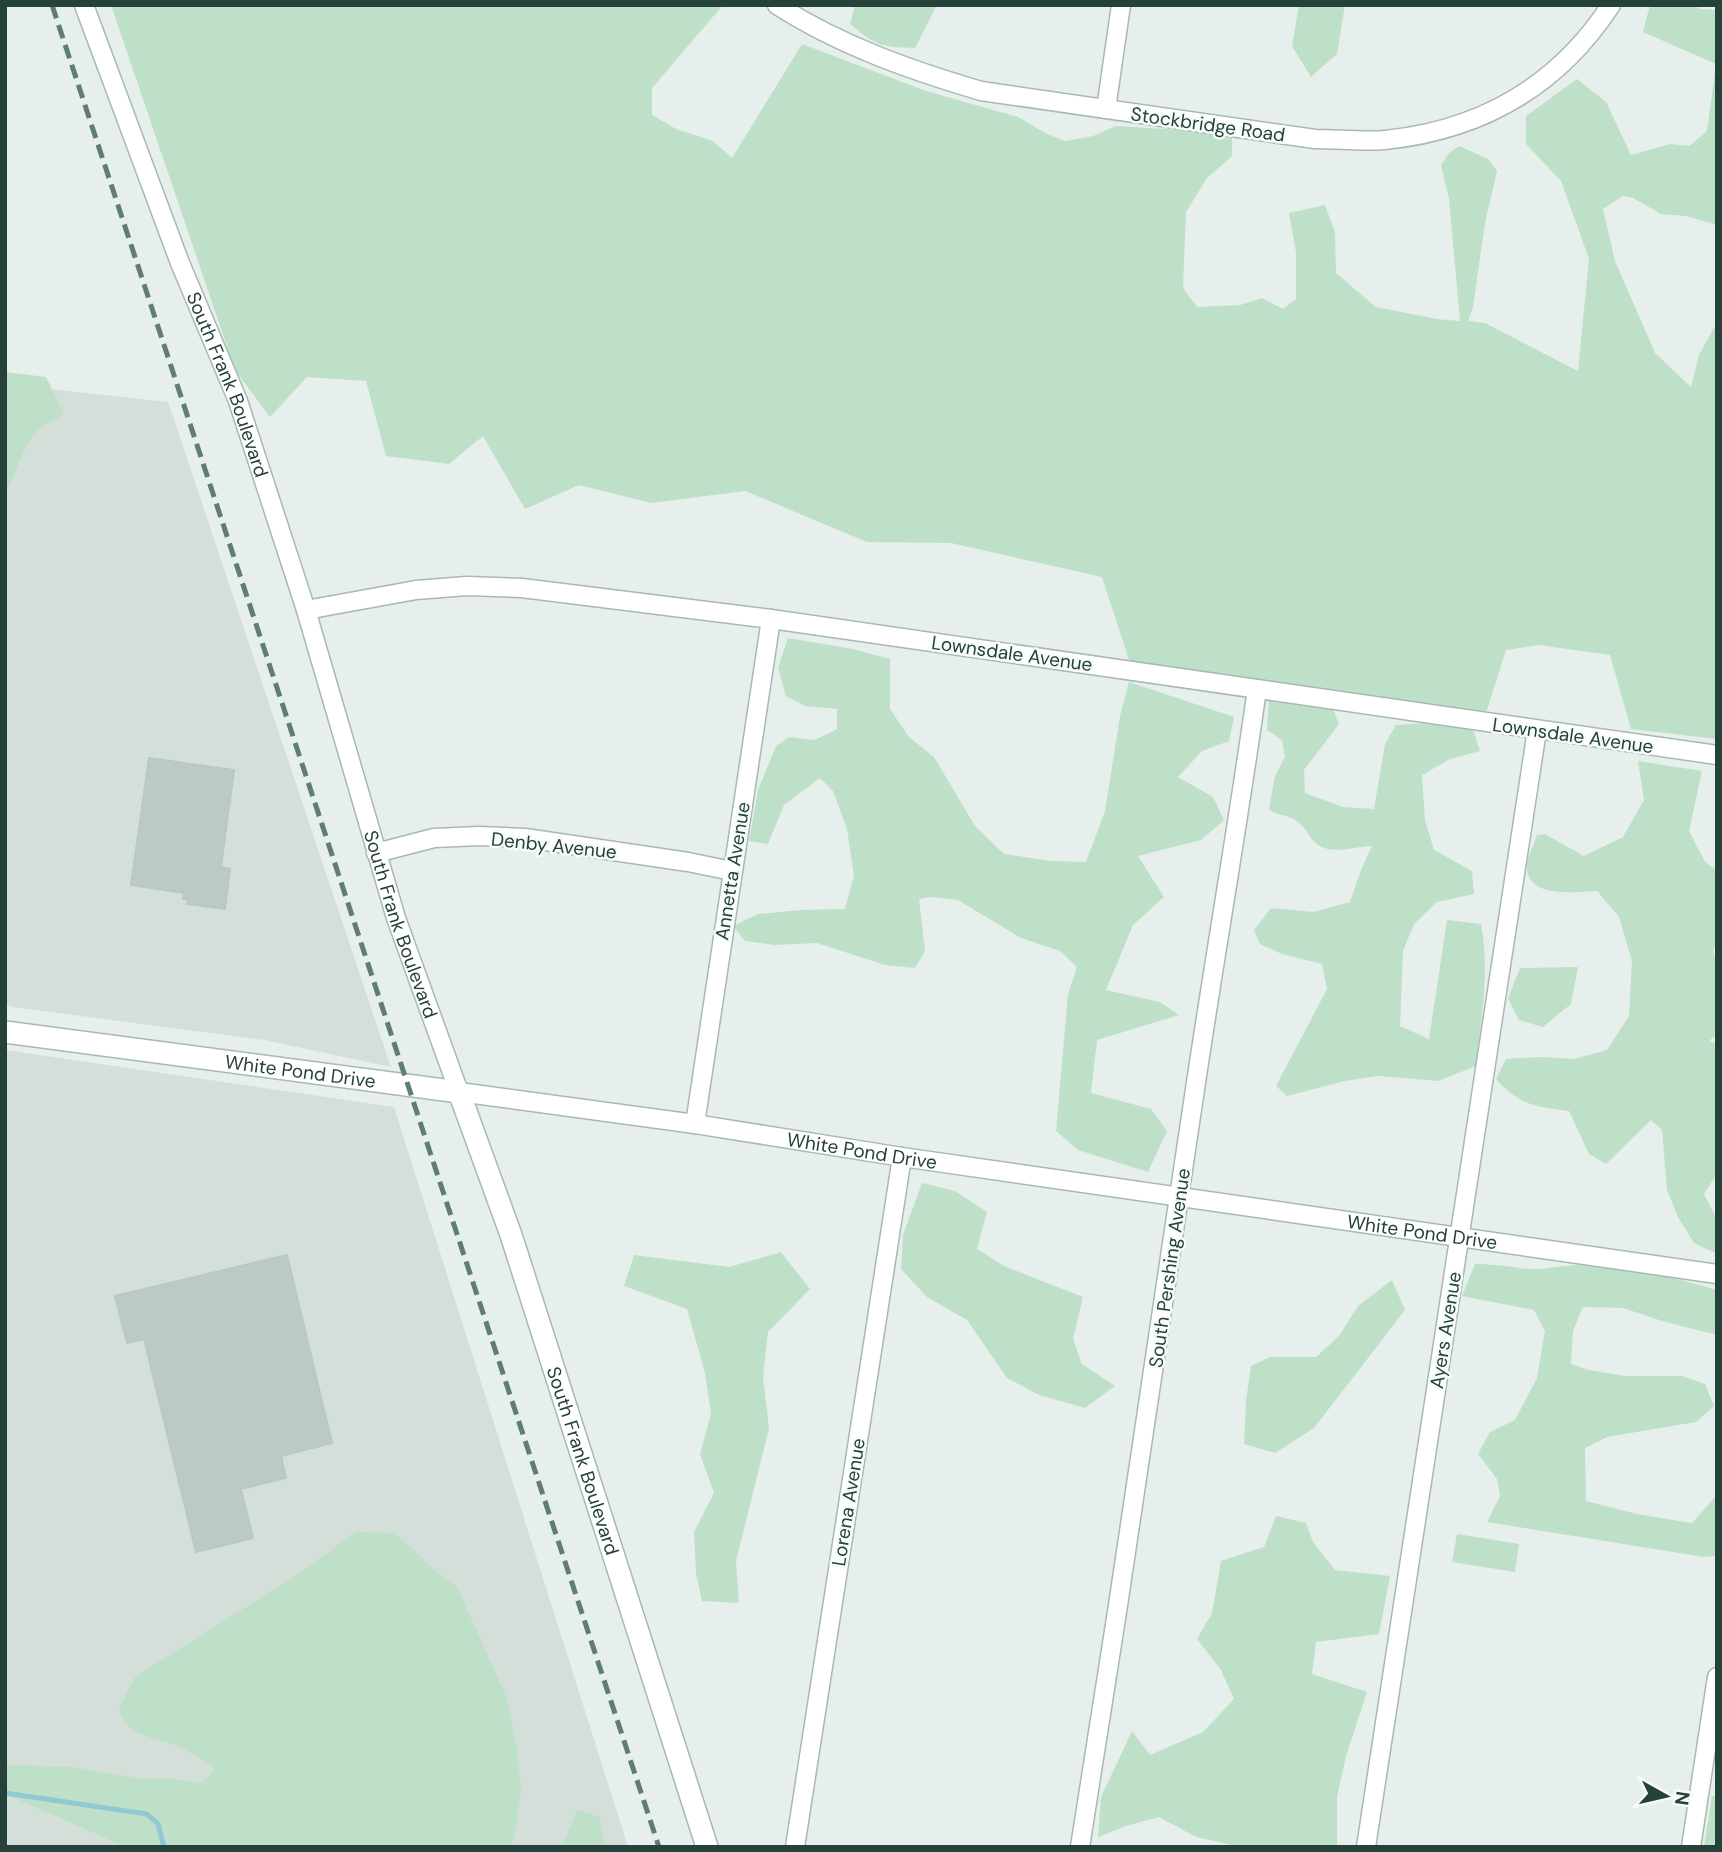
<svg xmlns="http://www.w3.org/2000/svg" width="1722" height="1852" viewBox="0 0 1722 1852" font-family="'DM Sans',sans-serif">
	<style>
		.built { fill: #d4dfda }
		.green { fill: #bfe0c8 }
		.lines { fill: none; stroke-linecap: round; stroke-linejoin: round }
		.stream { stroke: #8ec9d4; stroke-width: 5 }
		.building { fill: #bbcac4; stroke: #b8c9c2; stroke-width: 2 }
		.minor-casing { stroke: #a8b8b2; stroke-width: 21 }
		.tertiary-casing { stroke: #a8b8b2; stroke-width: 24 }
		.minor { stroke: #fff; stroke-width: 18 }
		.tertiary { stroke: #fff; stroke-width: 21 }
		.rail { stroke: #5f7d75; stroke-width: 5; stroke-dasharray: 14 7; stroke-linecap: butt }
		.labels { text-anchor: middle; stroke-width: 5; stroke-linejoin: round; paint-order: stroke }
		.street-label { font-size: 19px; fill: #24423a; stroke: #f7fbf9 }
	</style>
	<rect width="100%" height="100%" fill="#e6efeb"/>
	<path class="built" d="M5,384L168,402L391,1067L264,1040L12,1007L5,1003Z
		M5,1050L394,1107L628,1847H5Z"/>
	<path class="green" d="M111,5H723L652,88V115L676,129L713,141L732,158L802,44L926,91L1018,117L1045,133L1065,141L1093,136L1116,126L1232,133V156L1207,178L1186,212L1183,288L1197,307L1240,305L1262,298L1283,309L1296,299V252L1289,213L1325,205L1335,232L1336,273L1376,307L1437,319L1460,321L1449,199L1441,165L1449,153L1459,146L1488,159L1497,171L1485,223L1473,307L1468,321L1485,323L1578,371L1589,259L1561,181L1526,144V116L1577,79L1606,102L1631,155L1670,144L1689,146L1707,131L1716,64L1643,32L1650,5H1693L1700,9L1717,10V225L1686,216L1661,214L1633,198L1623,196L1603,209L1615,261L1655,353L1691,387L1699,355L1717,322V739L1631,729L1610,655L1539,645L1506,650L1486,713L1130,663L1102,577L951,543L867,542L745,491L651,503L579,485L525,509L483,436L449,464L386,456L366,381L307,377L270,417L235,370Z
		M855,5H937L915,48C881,47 876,46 850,24Z
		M1299,5H1345L1337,54L1311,77L1292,46Z
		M5,372L46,377L64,414L40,428L25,448L5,496Z
		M788,638L853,649L890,659V709L909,737L934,757L975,826L1004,854L1051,861L1086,862L1105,811L1120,716L1129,682L1234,717L1229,741L1202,751L1178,777L1213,797L1224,820L1201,840L1138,856L1164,897L1133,925L1106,990L1160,1002L1179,1015L1097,1040L1091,1093L1151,1109L1167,1131L1148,1172L1078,1150L1056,1131L1068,994L1077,967L1060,951L1021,938L958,900L932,897L919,899L925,951L915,968L885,965L817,943L774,945L745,941L733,926L758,914L801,910L845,909L854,876L847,829L833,791L820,778L784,805L768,844L749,841L758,790L776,746L789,737L815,740L837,729V709L805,706L786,696L778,668Z
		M1269,700L1333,709L1339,724L1304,770L1305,793L1343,807L1374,809L1385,744L1396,725L1446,722L1473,729L1480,751L1450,759L1422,775L1425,820L1434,850L1472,871L1474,894L1437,902L1414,924L1403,951L1400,1026L1429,1039L1447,920L1481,924C1490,971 1481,1019 1476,1066L1438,1081L1378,1076L1345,1081L1287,1096L1276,1086L1327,989L1322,964L1282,954L1260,944L1254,930L1271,908L1313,912L1350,902L1361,870L1372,846C1355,846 1333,856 1317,844C1308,838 1306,825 1295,820C1286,815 1278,815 1269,810L1275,776L1285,757L1282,740L1267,730Z
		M1638,761L1702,771L1689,831L1705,862L1717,870V946L1713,949L1717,970V1034L1709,1041L1717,1044V1174L1704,1194L1717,1220V1254L1694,1243L1678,1217L1667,1190L1662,1130L1651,1120L1606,1164L1589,1154L1569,1111C1536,1107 1519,1105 1496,1079L1506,1059L1540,1057L1574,1059L1607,1050L1629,1016L1632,961L1619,917L1597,891C1577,892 1527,899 1527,867C1527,856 1534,845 1537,835L1545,834L1584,856L1623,837L1644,800Z
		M1578,967L1571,1004L1543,1027L1519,1020L1508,998L1520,968Z
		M922,1183L955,1191L987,1212L977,1249L1004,1266L1083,1297L1073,1339L1082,1364L1115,1386L1085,1408L1039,1395L1007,1378L967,1320L927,1297L901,1269L903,1235Z
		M781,1252L810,1289L768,1332L763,1377L769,1428L736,1561L739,1603L702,1601L696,1574L694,1532L714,1493L700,1454L711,1414L705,1373L687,1309L624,1286L634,1255L729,1267Z
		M1475,1264C1493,1264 1510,1267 1529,1269C1545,1270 1562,1265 1578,1265C1626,1267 1671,1276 1717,1290V1335L1662,1321L1623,1308L1583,1307L1573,1331L1571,1364L1589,1370L1625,1376H1682L1705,1384L1714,1406L1696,1422L1607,1437L1585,1448L1586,1501L1637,1514L1692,1523L1717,1495V1556L1704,1557L1487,1522L1500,1496L1497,1479L1478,1454L1490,1432L1515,1420L1537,1378L1545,1331L1534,1310L1462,1296Z
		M1392,1280L1405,1310L1314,1428L1275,1453L1244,1444L1246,1401L1251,1366L1270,1357H1316L1339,1336L1358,1306Z
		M1276,1516L1306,1523L1313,1542L1335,1570L1390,1576L1379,1634L1316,1642L1312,1674L1367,1692L1346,1756L1337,1797V1847H1241L1196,1837L1159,1817L1126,1826L1098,1837L1101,1797L1132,1731L1150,1755L1203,1732L1234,1699L1221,1670L1197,1639L1212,1613L1221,1561L1264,1547Z
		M356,1532L395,1533L440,1575L456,1585L507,1698L518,1755L521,1792L514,1838L509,1847H126L5,1794V1765L72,1767L144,1779H175L201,1783L216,1769C203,1761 190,1751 177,1746C154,1737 125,1736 119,1708L135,1677L298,1574Z
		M1457,1534L1519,1544L1515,1572L1452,1562Z
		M1712,1796H1717V1847H1704Z
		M577,1810L600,1817L604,1847H562Z"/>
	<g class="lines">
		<path class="stream" d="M5,1793L147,1814L158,1824L164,1847"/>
	</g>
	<path class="building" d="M149,758L234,770L221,867L230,869L225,909L187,904L188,899H183L184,893L131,885Z
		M287,1255L332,1443L281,1456L286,1478L241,1489L253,1538L196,1552L144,1339L127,1343L115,1296Z"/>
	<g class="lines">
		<defs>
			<g id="minor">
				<path id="s1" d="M84,5L180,263L238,401L306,610L396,918L459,1092L695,1124L902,1157L1717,1274"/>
				<path d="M777,5C839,45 910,70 981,91L1315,139C1338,139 1362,142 1385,140C1481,130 1558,86 1611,5"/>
				<path d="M1106,109L1121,5"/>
				<path d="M306,610L416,590L467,586L522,588L771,619L1717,755"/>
				<path d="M376,853L434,838L479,836L525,838L688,862L732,871"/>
				<path d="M695,1124L771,619"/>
				<path d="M795,1847L902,1157"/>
				<path d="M1080,1847C1120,1597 1158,1347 1194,1096C1214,960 1238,825 1257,689"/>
				<path d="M1366,1847L1537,730"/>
				<path d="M1691,1847L1717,1677"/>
			</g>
			<g id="tertiary">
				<path id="s2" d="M5,1032L459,1092L511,1235L707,1847"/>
			</g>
		</defs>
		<use href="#minor" class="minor-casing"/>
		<use href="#tertiary" class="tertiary-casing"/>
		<use href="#minor" class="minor"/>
		<use href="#tertiary" class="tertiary"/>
		<path class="rail" d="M52,5L659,1847"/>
	</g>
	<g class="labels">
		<g class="street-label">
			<text transform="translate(1208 124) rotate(8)" y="7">Stockbridge Road</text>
			<text dy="7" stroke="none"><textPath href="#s1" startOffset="406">South Frank Boulevard</textPath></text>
			<text transform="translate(1012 653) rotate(8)" y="7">Lownsdale Avenue</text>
			<text transform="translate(1573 735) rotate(8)" y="7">Lownsdale Avenue</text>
			<text transform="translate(554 845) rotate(6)" y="7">Denby Avenue</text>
			<text transform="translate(732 871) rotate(-81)" y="7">Annetta Avenue</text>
			<text dy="7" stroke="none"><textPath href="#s1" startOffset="973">South Frank Boulevard</textPath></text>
			<text dy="7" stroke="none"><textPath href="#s2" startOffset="298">White Pond Drive</textPath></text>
			<text dy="7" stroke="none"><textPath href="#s1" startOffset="1558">White Pond Drive</textPath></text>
			<text dy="7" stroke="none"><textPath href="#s1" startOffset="2124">White Pond Drive</textPath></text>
			<text transform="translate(1169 1268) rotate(-82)" y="7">South Pershing Avenue</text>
			<text transform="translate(1445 1330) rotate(-81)" y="7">Ayers Avenue</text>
			<text dy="7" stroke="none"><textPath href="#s2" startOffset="847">South Frank Boulevard</textPath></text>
			<text transform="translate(848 1502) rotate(-81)" y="7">Lorena Avenue</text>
		</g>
	</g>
	<rect width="1722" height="1852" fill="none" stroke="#24423a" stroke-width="14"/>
	<g transform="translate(1666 1796) rotate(98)" stroke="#f7fbf9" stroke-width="5" paint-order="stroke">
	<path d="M0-5L12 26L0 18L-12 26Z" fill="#24423a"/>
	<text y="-10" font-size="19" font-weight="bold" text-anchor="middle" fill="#24423a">N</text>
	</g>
</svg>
